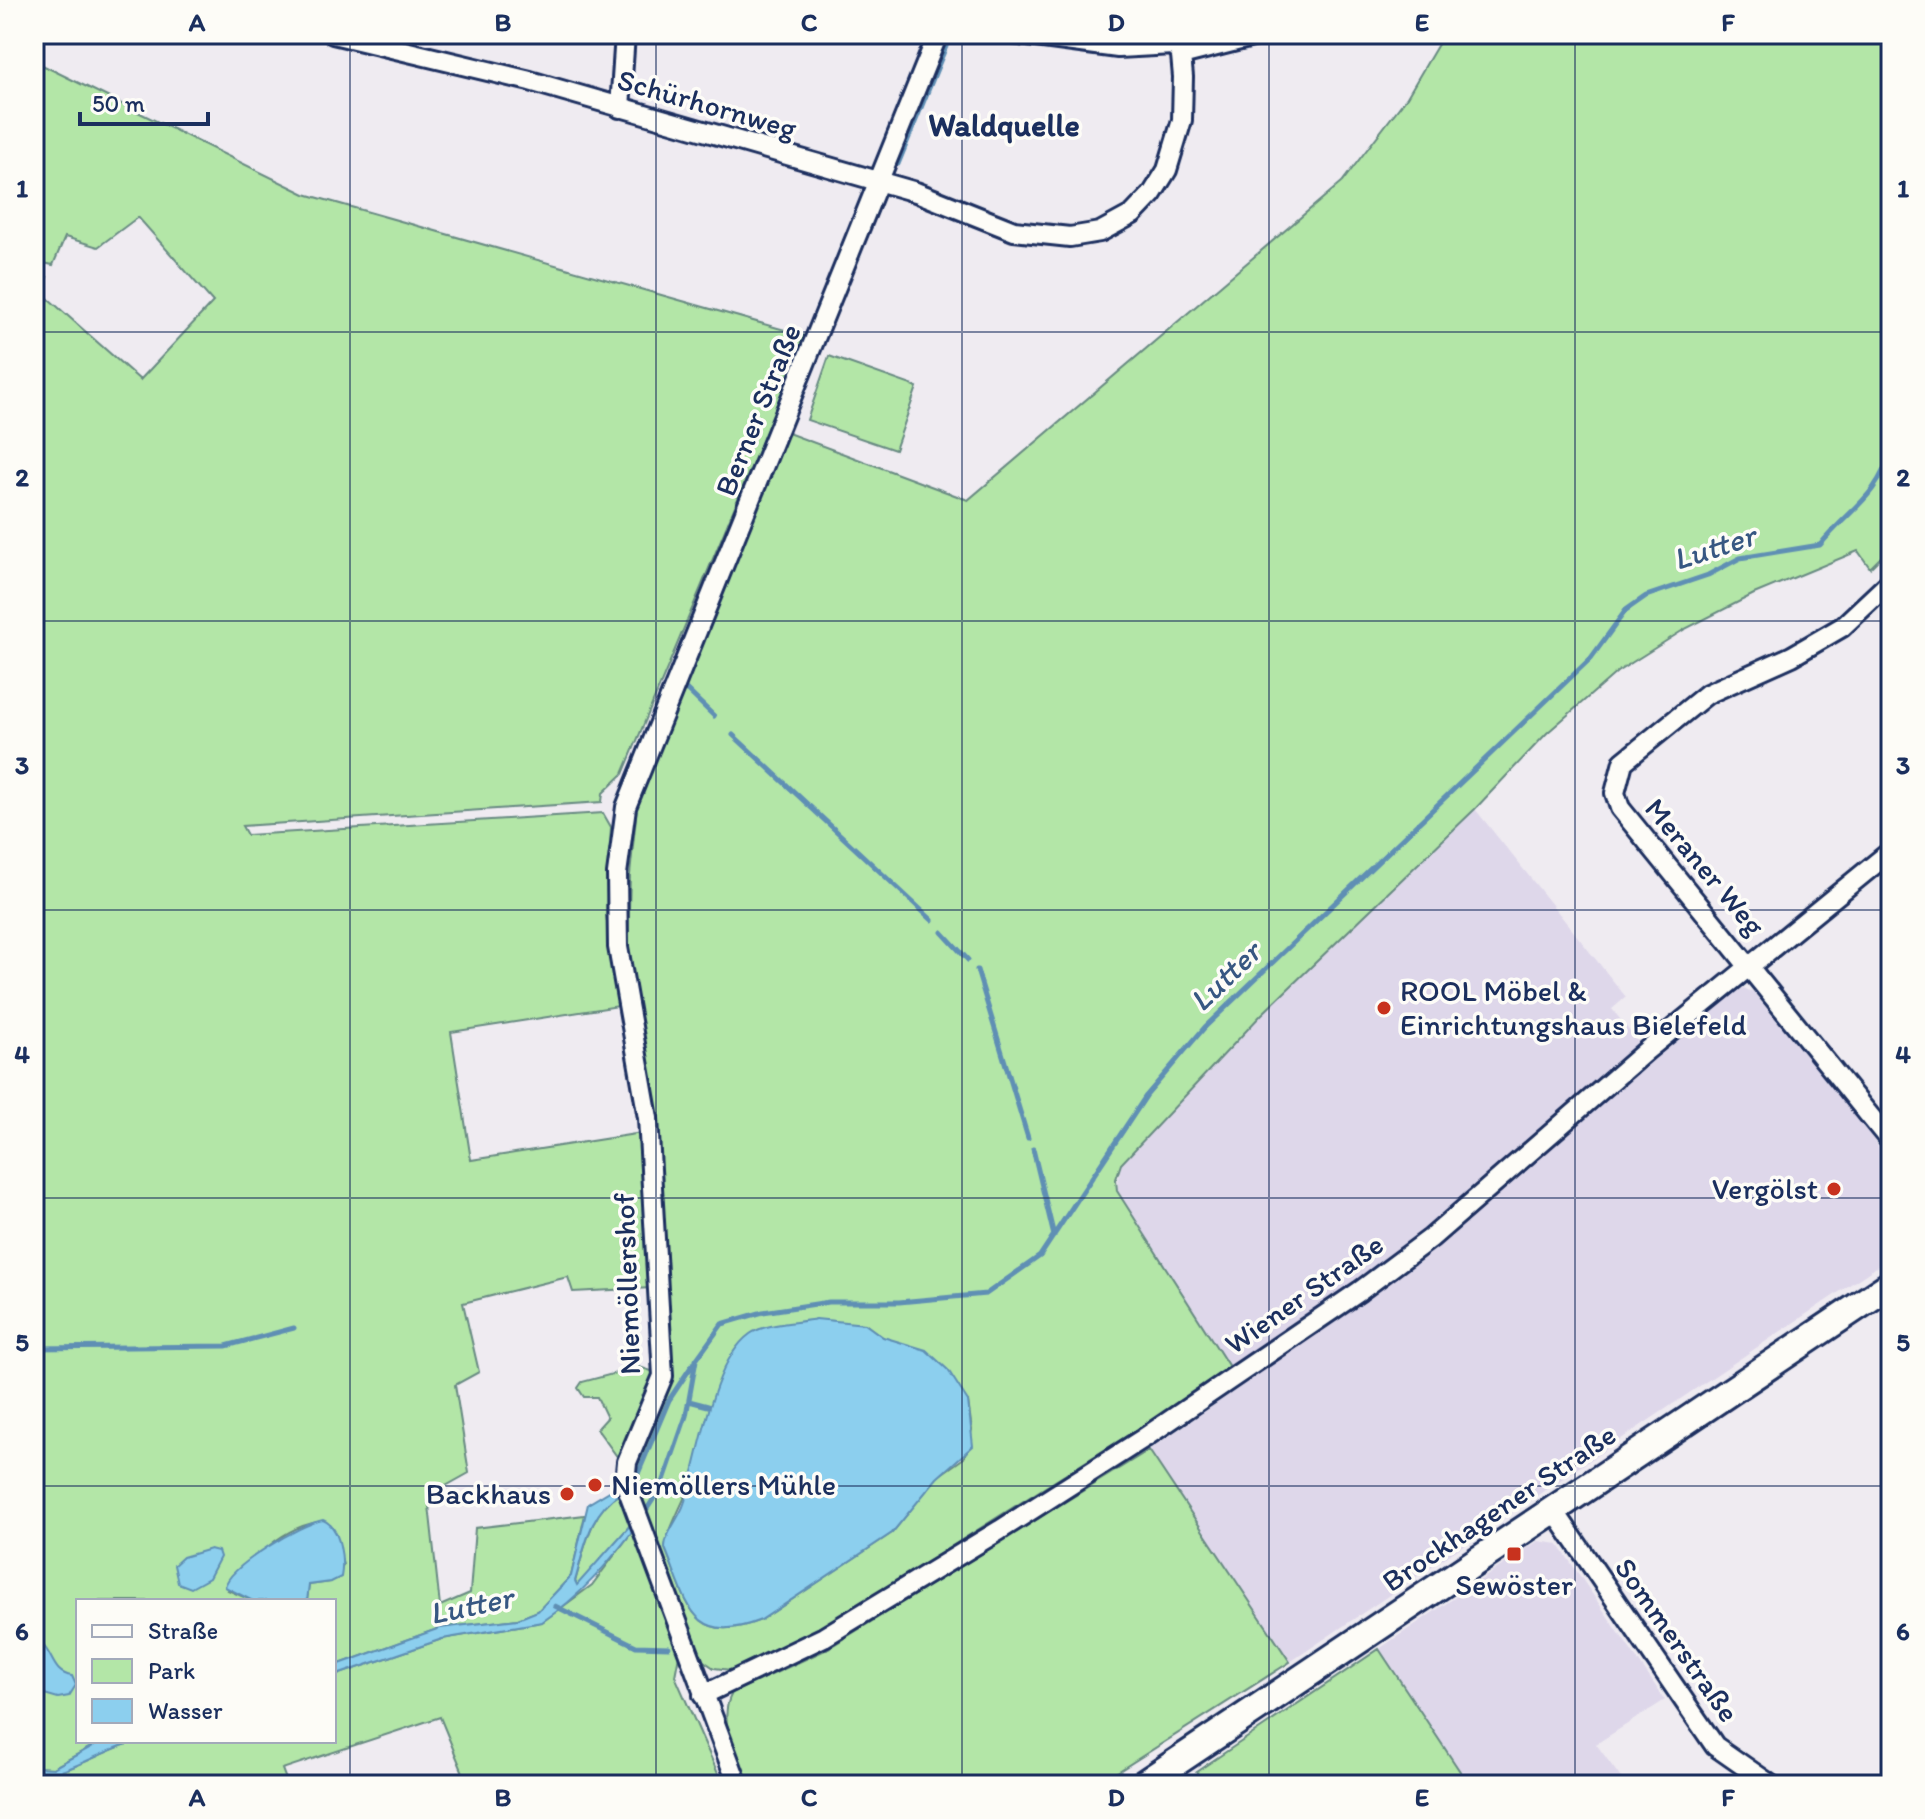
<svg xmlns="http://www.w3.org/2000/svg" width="1925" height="1819" viewBox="0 0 1925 1819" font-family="Itim,sans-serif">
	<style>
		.built { fill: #ded7ea }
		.green { fill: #b3e6a7; stroke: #678a82; stroke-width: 2; fill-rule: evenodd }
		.water { fill: #8ccfee; stroke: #5f8fb4; stroke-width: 2 }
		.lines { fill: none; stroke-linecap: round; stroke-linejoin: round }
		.stream { stroke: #5f8fb4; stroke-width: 5 }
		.minor-casing { stroke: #1b2f5e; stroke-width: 24 }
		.secondary-casing { stroke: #1b2f5e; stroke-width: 32 }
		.minor { stroke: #fdfcf7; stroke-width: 18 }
		.secondary { stroke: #fdfcf7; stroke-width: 26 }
		.grid { fill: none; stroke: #1b2f5e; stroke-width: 2; stroke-opacity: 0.55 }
		.poi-dot { fill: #c8321e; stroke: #fdfcf7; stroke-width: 3 }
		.labels { text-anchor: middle; stroke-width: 7; stroke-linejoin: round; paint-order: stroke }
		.street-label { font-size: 30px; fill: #1b2f5e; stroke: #fdfcf7 }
		.poi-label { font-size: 30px; fill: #1b2f5e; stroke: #fdfcf7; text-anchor: start }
		.neighbourhood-label { font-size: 32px; font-weight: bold; fill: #1b2f5e; stroke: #fdfcf7 }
		.water-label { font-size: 32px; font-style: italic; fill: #375782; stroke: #fdfcf7 }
		.neatline { fill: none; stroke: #1b2f5e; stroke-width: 3 }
		.grid-label { font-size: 26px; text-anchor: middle; font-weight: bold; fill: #1b2f5e }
	</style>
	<rect width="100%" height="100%" fill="#efebf1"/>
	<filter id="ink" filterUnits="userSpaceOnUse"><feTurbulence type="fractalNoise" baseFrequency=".0125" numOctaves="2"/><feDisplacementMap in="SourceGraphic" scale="16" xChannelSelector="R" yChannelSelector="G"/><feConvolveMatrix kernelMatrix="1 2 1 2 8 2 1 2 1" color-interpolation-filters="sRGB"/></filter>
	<g filter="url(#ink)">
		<path class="built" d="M1475,809L1626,997L1612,1009L1640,1044L1429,1231L1231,1370L1117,1191L1121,1164L1261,1015Z
			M1744,988L1755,994L1868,1132L1891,1166V1257L1290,1662L1149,1450L1364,1300L1431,1249L1733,992Z
			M1538,1541L1558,1544L1665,1700L1596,1744L1626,1785H1469L1379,1649Z"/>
		<path class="green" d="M1444,34H1891V547L1870,568L1858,551L1754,594L1685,629L1617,672L1547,733L1475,809L1261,1015L1121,1164L1116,1179L1117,1191L1231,1370L819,1630L731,1670L714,1668L698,1657L630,1476L669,1383L658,1117L628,946L630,875L638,797L788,433L968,500L1342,182L1407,97ZM865,1324L968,1401L972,1430L964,1458L937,1477L892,1533L761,1620C691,1647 688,1603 665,1548C665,1535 687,1496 692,1479Z
			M34,61L305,194L806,336L623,774L603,793L602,802L242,826L247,835L603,813L611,827L606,915L619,1006L451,1032L471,1160L642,1133L652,1288L573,1292L568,1277L463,1303L479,1372L455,1385L469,1473L428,1496L440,1606L470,1593L475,1528L585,1515L571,1576L538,1611L518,1619L440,1628L334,1666V1601H307L309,1585L331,1582L343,1565L334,1531L323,1521C282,1526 252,1559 228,1590L253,1601H78V1741H102L53,1768L34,1767V275L47,277L41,292L140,380L213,302L138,217L98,247L65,237L53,265L34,261Z
			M829,356L917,387L895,450L807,420Z
			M639,1367L658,1373L621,1462L597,1429L607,1418L597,1397H584L578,1388L582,1382Z
			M1149,1450L1290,1662L1097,1785H749C738,1756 716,1722 732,1693L825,1650Z
			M621,1493L633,1522L578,1586L575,1582C585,1548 589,1512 621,1493Z
			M635,1528L679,1655L675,1676L723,1785H468L440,1717L282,1769L288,1785H34V1775C69,1776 103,1749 137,1741H334V1676L442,1639L542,1622L592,1585Z
			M1379,1649L1469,1785H1205L1196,1772Z"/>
		<path class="water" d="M816,1319L865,1324L883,1337L926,1350L948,1370L968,1401L973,1446L937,1478L892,1533L761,1620C691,1647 688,1603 665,1548C665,1533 679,1519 684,1504C700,1459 710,1363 750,1334C765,1323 798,1323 816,1319Z
			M618,1486L621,1493C589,1512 585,1547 575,1581L577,1585L633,1522L635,1528C607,1565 581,1596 542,1622L442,1639L334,1676V1666L440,1628L518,1619L538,1611L571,1576L588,1504Z
			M323,1520C341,1527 344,1561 341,1577L331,1582L309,1585L307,1601H253L225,1587C229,1566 301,1524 323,1520Z
			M210,1549L218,1551L220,1557L209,1578L191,1588L178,1583L174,1565L183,1557Z
			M41,1643C54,1655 52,1673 72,1676L76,1685L69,1696L58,1698L34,1691V1644Z
			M102,1741H137C103,1749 69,1776 34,1775V1767L53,1768Z"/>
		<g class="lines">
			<path class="stream" d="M898,164L951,34
				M785,389L816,313
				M686,689L714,716
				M733,735L932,920
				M942,932L968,960
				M977,970L1028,1138
				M1033,1149L1054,1236
				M34,1348L226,1346L294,1328
				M689,1401L708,1406
				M637,1476L669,1400L693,1364
				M645,1512L662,1486L686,1416L696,1360L722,1324L763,1312L829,1302H899L986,1294L1040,1256L1146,1096L1205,1027L1591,658L1626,610L1646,596L1708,575L1740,558L1820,545C1849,509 1878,498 1891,450
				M555,1606L636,1646L669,1647"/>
			<defs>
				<path id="minor" d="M333,34L530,81L916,192L1014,231L1070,237L1100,232L1133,214L1152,194L1167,170L1182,120L1183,77L1181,55L1170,34
					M1013,34L1118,48L1173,45
					M1181,55L1264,34
					M620,108L625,34
					M1891,581L1842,627L1792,656L1707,694L1623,762L1615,793L1620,808L1891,1142
					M1553,1509L1715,1746L1771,1785
					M703,1695L824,1637L1000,1530L1144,1438L1360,1291L1431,1238L1647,1050L1891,851
					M738,1785L625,1482L627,1462L663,1376L648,1118L618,947L617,874L626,807L938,34"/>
				<path id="secondary" d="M1142,1785L1891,1284"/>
			</defs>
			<use href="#minor" class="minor-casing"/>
			<use href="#secondary" class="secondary-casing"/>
			<use href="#minor" class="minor"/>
			<use href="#secondary" class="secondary"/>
		</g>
	</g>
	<path class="grid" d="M350,34V1785M656,34V1785M962,34V1785M1269,34V1785M1575,34V1785M34,332H1891M34,621H1891M34,910H1891M34,1198H1891M34,1486H1891"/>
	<g class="poi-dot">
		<circle cx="1384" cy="1008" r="8"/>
		<circle cx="1834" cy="1189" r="8"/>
		<circle cx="595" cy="1485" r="8"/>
		<circle cx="567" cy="1494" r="8"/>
		<rect x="1506" y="1546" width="16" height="16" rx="4"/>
	</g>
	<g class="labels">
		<g class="street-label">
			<text transform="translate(707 104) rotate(16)" y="10">Schürhornweg</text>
			<text transform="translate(758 410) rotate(-68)" y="10">Berner Straße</text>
			<text transform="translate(1705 867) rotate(50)" y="10">Meraner Weg</text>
			<text transform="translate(627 1284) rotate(-92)" y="10">Niemöllershof</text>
			<text transform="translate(1304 1294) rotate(-35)" y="10">Wiener Straße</text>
			<text transform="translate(1499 1508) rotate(-34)" y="10">Brockhagener Straße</text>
			<text transform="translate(1677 1640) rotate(55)" y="10">Sommerstraße</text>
		</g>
		<g class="poi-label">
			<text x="1400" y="1001">ROOL Möbel &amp;<tspan x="1400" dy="34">Einrichtungshaus Bielefeld</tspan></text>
			<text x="1818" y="1199" text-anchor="end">Vergölst</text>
			<text x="611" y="1495">Niemöllers Mühle</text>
			<text x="551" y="1504" text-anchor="end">Backhaus</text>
			<text x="1514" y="1595" text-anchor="middle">Sewöster</text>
		</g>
		<g class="neighbourhood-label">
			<text x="1004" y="136">Waldquelle</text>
		</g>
		<g class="water-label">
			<text transform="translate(1714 547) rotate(-18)" y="11">Lutter</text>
			<text transform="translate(1225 976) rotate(-44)" y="11">Lutter</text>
			<text transform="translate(471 1605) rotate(-12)" y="11">Lutter</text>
		</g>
	</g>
	<rect width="1925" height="1819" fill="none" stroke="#fdfcf7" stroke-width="88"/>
	<rect x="76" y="1599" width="260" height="144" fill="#fdfcf7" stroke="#a3aaba" stroke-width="2"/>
	<rect x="92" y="1625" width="40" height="12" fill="#fdfcf7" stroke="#a3aaba" stroke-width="2"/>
	<text x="148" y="1639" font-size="24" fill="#1b2f5e">Straße</text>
	<rect x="92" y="1659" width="40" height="24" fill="#b3e6a7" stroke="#a3aaba" stroke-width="2"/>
	<text x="148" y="1679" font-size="24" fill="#1b2f5e">Park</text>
	<rect x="92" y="1699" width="40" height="24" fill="#8ccfee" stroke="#a3aaba" stroke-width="2"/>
	<text x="148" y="1719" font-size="24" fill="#1b2f5e">Wasser</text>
	<path d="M80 112v12h128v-12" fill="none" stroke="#1b2f5e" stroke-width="4"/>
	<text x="92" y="112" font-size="24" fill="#1b2f5e" stroke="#fdfcf7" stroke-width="6" paint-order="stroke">50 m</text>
	<rect x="44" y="44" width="1837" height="1731" class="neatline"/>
	<g class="grid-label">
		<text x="197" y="31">A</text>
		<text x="503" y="31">B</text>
		<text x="809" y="31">C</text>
		<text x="1116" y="31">D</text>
		<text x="1422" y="31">E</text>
		<text x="1728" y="31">F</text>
		<text x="22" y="197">1</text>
		<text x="1903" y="197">1</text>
		<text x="22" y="486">2</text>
		<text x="1903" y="486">2</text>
		<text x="22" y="774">3</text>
		<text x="1903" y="774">3</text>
		<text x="22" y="1063">4</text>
		<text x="1903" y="1063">4</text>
		<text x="22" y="1351">5</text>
		<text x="1903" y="1351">5</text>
		<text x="22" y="1640">6</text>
		<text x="1903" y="1640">6</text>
		<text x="197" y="1806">A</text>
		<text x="503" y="1806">B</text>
		<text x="809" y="1806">C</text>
		<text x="1116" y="1806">D</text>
		<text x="1422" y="1806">E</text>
		<text x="1728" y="1806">F</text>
	</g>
</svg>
